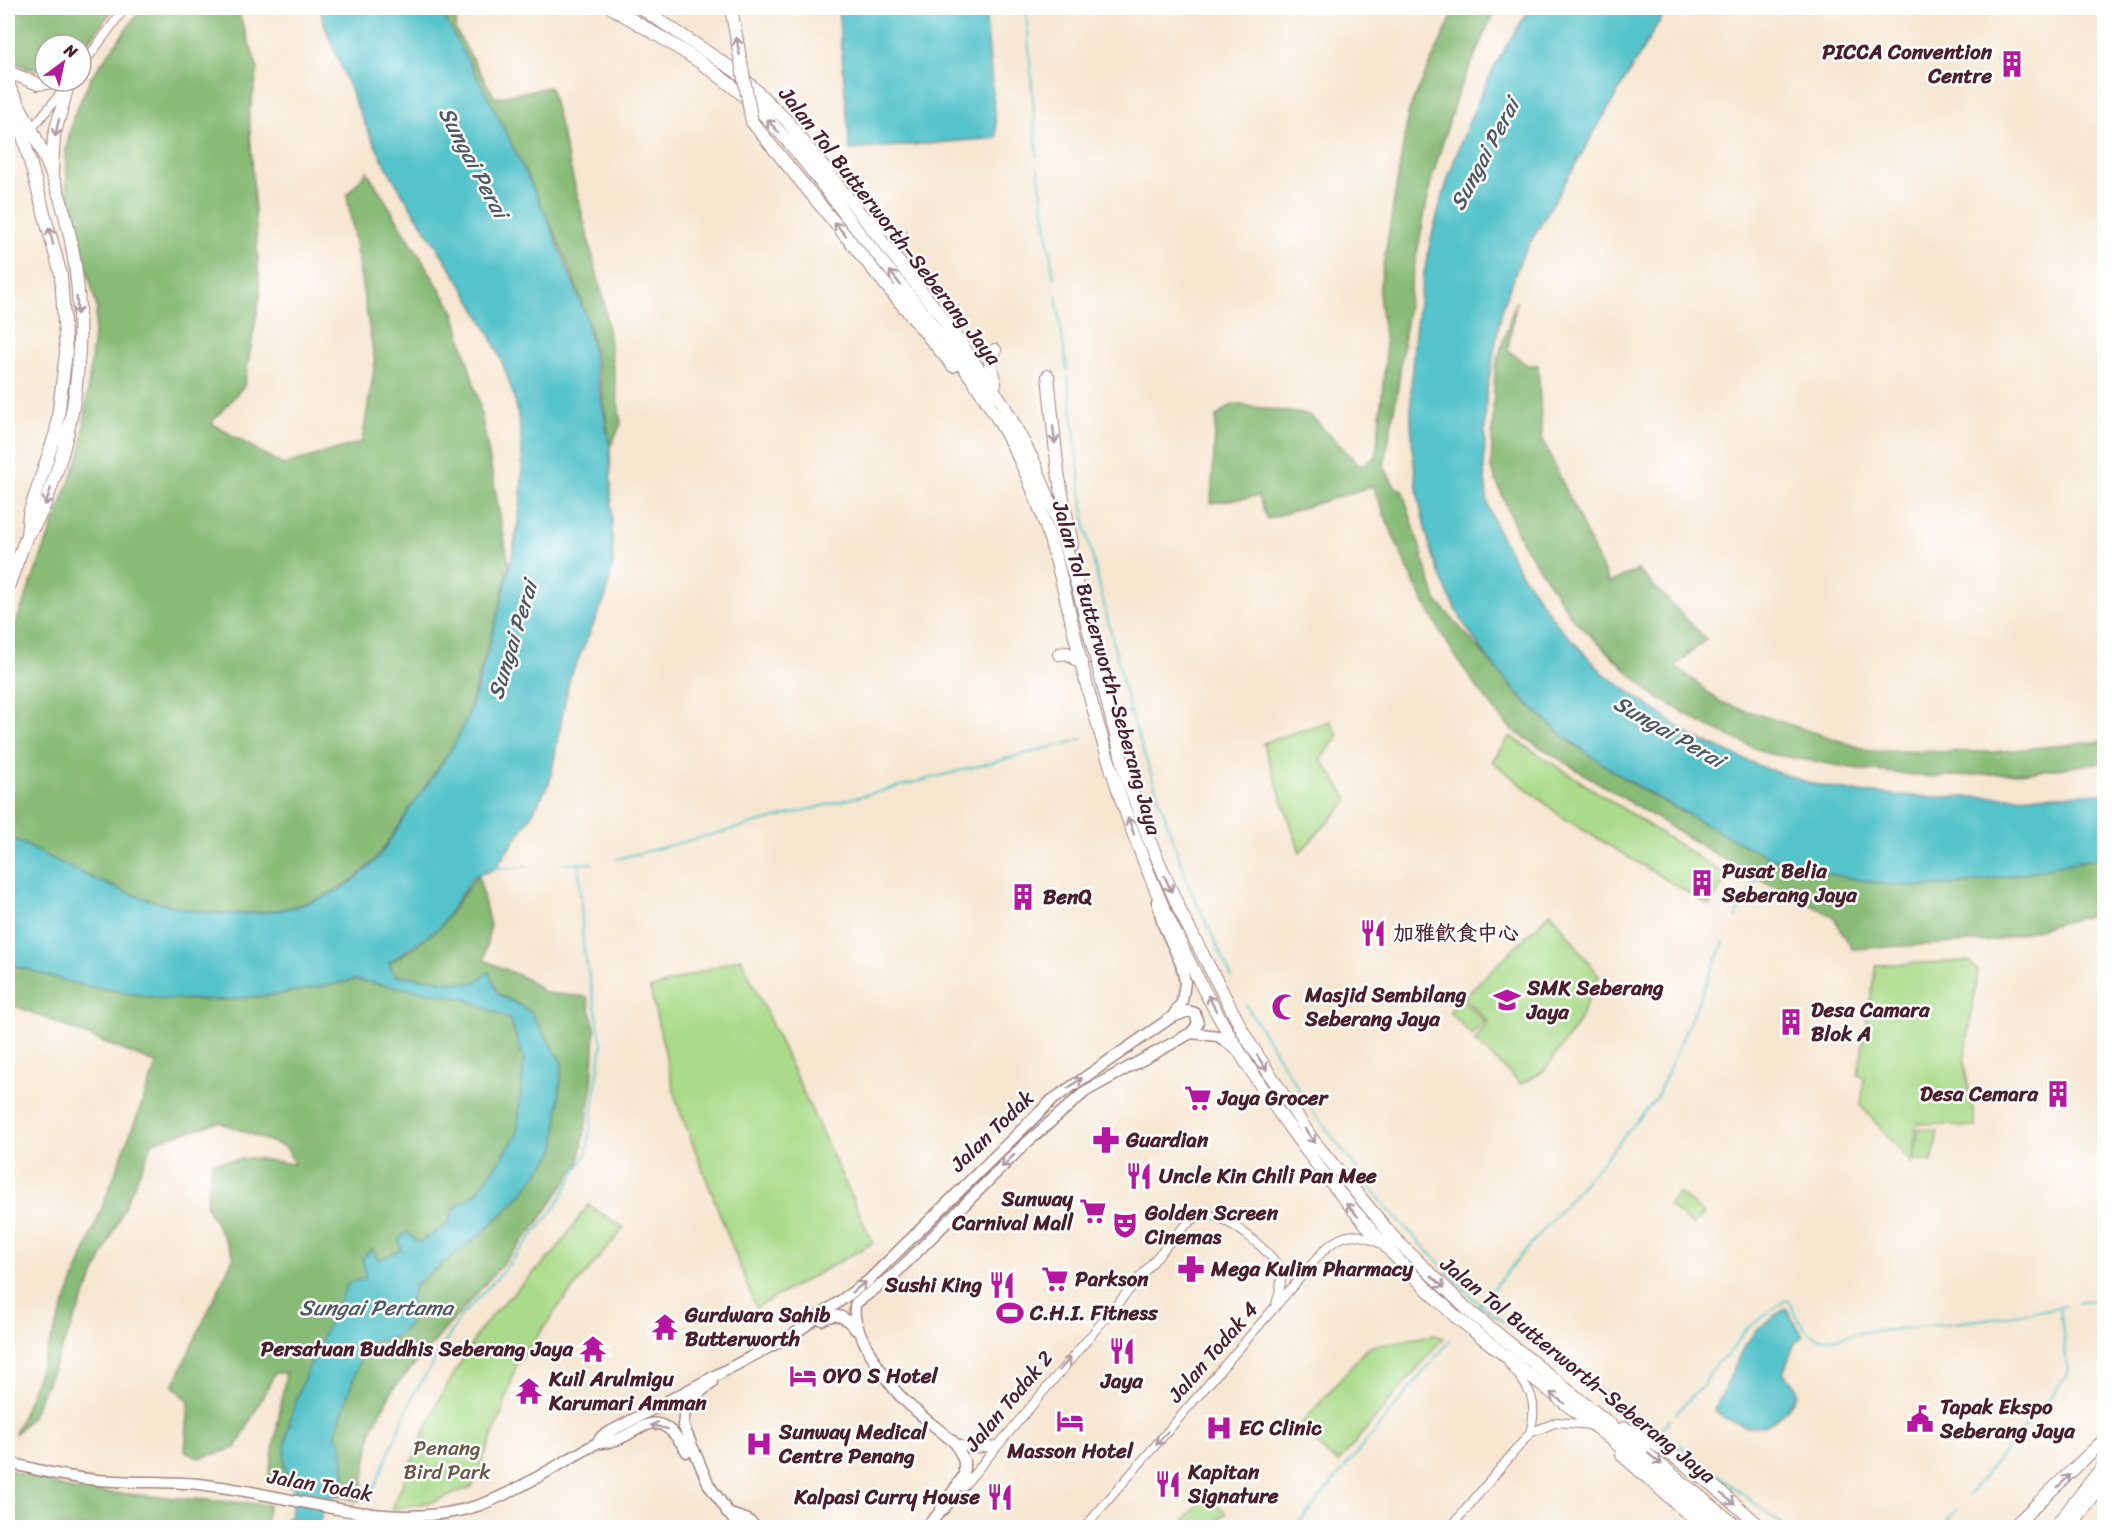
<svg xmlns="http://www.w3.org/2000/svg" width="2112" height="1535" viewBox="0 0 2112 1535" font-family="Sriracha,'LXGW WenKai TC',sans-serif">
	<style>
		.green { fill: #aadb8a; stroke: #7a7d5a; stroke-width: 1.5 }
		.forest { fill: #87bb76; stroke: #686d50; stroke-width: 1.5 }
		.water { fill: #55c3ca; stroke: #50717a; stroke-width: 1.5 }
		.lines { fill: none; stroke-linecap: round; stroke-linejoin: round }
		.stream { stroke: #55c3ca; stroke-width: 2 }
		.minor-casing { stroke: #a0827e; stroke-width: 10 }
		.major-casing { stroke: #a0827e; stroke-width: 13 }
		.highway-casing { stroke: #a0827e; stroke-width: 14 }
		.minor { stroke: #fff; stroke-width: 8 }
		.major { stroke: #fff; stroke-width: 10 }
		.highway { stroke: #fff; stroke-width: 12 }
		.highway-bridge-casing { stroke: #a0827e; stroke-width: 14; stroke-linecap: butt }
		.highway-bridge { stroke: #fff; stroke-width: 12 }
		.oneway { stroke: #ae9aa0 }
		.labels { text-anchor: middle; stroke-width: 5; stroke-linejoin: round; paint-order: stroke }
		.poi-label { font-size: 21px; font-weight: bold; fill: #4a1f2b; stroke: #fff; text-anchor: start }
		.street-label { font-size: 21px; fill: #4a1f2b; stroke: #fff }
		.park-label { font-size: 21px; fill: #675748; stroke: #fff }
		.water-label { font-size: 22px; font-style: italic; fill: #4e5863; stroke: #fff }
	</style>
	<rect width="100%" height="100%" fill="#fff"/>
	<filter id="ink" filterUnits="userSpaceOnUse"><feTurbulence type="fractalNoise" baseFrequency=".0167" numOctaves="2"/><feDisplacementMap in="SourceGraphic" scale="12" xChannelSelector="R" yChannelSelector="G"/><feConvolveMatrix kernelMatrix="1 2 1 2 8 2 1 2 1" color-interpolation-filters="sRGB"/></filter>
	<filter id="wash" filterUnits="userSpaceOnUse"><feTurbulence type="fractalNoise" baseFrequency=".008" numOctaves="4" result="noise"/><feDisplacementMap in="SourceGraphic" scale="24" xChannelSelector="R" yChannelSelector="G"/><feGaussianBlur stdDeviation="1.35" result="paint"/><feColorMatrix in="noise" values="0 0 0 0 0 0 0 0 0 0 0 0 0 0 0 0 0 1.4 0 .05"/><feComposite in="paint" operator="in"/></filter>
	<g filter="url(#wash)">
		<rect width="100%" height="100%" fill="#f6e6d0"/>
		<path class="green" d="M1330,721L1338,736L1321,759L1349,800L1300,852L1263,743Z
			M1510,736L1727,876L1710,906L1563,818L1492,761Z
			M1551,912L1599,976L1577,1025L1544,1071L1521,1084L1475,1041L1488,1021L1464,997Z
			M741,958L873,1243L756,1308L677,1103L650,989Z
			M1969,961L1978,971L1964,1063L1976,1127L1917,1123L1912,1163L1861,1106L1864,1078L1858,1075L1876,965Z
			M1462,999L1485,1021L1472,1035L1449,1012Z
			M1919,1128L1938,1131L1932,1162L1914,1159Z
			M1679,1193L1704,1214L1693,1226L1668,1205Z
			M588,1205L624,1228L562,1302L516,1366L501,1415L472,1487L435,1501L392,1509L438,1401L478,1333L497,1309L554,1253Z
			M1433,1335L1443,1338L1338,1463L1298,1428L1368,1347Z
			M1206,1495L1226,1513L1214,1527H1179Z"/>
		<path class="forest" d="M8,8H114L81,52V45H45V69H28L8,59Z
			M142,8H237L258,69L249,114L260,296L244,386L211,423L283,465L362,442L375,363L347,195L367,171L454,312L479,402L509,565L499,611L465,723L455,743L379,855C324,922 222,923 145,900C97,886 52,858 8,836V644L81,451L97,308L67,189L66,149L74,115L92,76Z
			M439,8H458L455,29L495,98L550,87L604,302L621,424L610,447C604,403 598,359 586,316C566,248 531,184 499,120C481,83 452,47 439,8Z
			M1456,8H1496L1456,98L1431,181L1410,289L1398,387L1384,467L1396,488L1402,489L1436,600L1524,701L1566,739L1637,787L1739,842L1805,868L1893,885L1922,887L1966,883L2104,857V912L1992,941L1852,949L1833,916L1738,868L1512,730C1445,656 1409,578 1373,486L1267,519L1258,496L1211,503L1216,417L1233,404L1310,415L1360,466L1376,457L1386,353L1379,292L1409,110Z
			M1516,301L1508,350L1527,365H1538L1542,438L1609,583L1638,570L1706,639L1676,666L1720,702L1871,751L1993,752L2104,741V762L2034,772L1935,777L1864,770L1766,753L1705,725L1652,694L1573,619L1521,541L1491,468L1495,368Z
			M478,874L490,926L484,960L529,980L545,993L587,997L595,1028L592,1089L579,1163L534,1228L393,1389L372,1428L360,1501L335,1496L345,1477L334,1435L364,1346L374,1339L394,1338L415,1285L484,1232L521,1195L555,1151L562,1063L530,1011L498,994L473,984L394,975L389,963L411,950L440,927Z
			M8,964L76,984L163,999L225,1000L281,994L354,980L463,998L510,1019L524,1059L517,1135L477,1193L454,1208L450,1222L419,1243L377,1261L371,1250L366,1278L285,1476L291,1486L268,1482L286,1373H275L236,1448L199,1458L185,1451L189,1401L173,1386L234,1256L206,1206L212,1162L252,1158L294,1164L287,1148L219,1122L153,1142L32,1416L15,1434L157,1064L8,1003Z
			M8,1469L72,1490L269,1505L264,1527H8Z"/>
		<path class="water" d="M320,8H439L494,108L547,217L586,316L610,447L613,563L606,596L569,680L550,781L529,819L495,869L473,877L440,927L389,963L394,975L473,984L489,972L498,994L530,1011L562,1063L555,1151L521,1195L484,1232L415,1285L410,1300L417,1310C412,1320 403,1335 391,1338C380,1341 374,1339 364,1346L335,1435L342,1444L345,1478L335,1496L327,1497L318,1527H279L290,1516L295,1490C258,1452 329,1325 348,1283L366,1278L362,1259L372,1249L378,1260L401,1250L399,1239L407,1232L419,1243L450,1222L454,1208L477,1193L517,1135L524,1059L510,1019L463,998L354,980L281,994L225,1000L163,999L76,984L8,964V836C88,877 172,924 266,912C302,908 344,893 369,867C386,850 398,827 411,807C430,780 452,753 465,722C476,698 481,671 489,646C510,574 532,490 518,415C502,333 447,265 404,196C378,155 357,110 340,64C333,46 324,27 320,8Z
			M838,8H985L997,138L850,150Z
			M1531,8H1667L1522,256L1502,309L1486,395L1484,470L1488,505L1497,529L1520,572L1557,624L1602,672L1691,736L1764,768L1813,784L1856,792L1927,797H2014L2104,793V857C2036,868 1963,893 1892,885C1857,880 1818,873 1784,862C1747,850 1712,827 1678,809C1592,763 1513,706 1462,620C1362,452 1422,160 1531,8Z
			M1786,1308L1803,1336L1795,1343L1783,1373L1794,1383L1797,1394C1775,1432 1750,1436 1714,1411L1745,1346L1755,1331Z"/>
		<g class="lines">
			<path class="stream" d="M1026,8L1037,155
				M1038,168L1054,278
				M1056,295L1067,369
				M1068,378L1086,530L1130,712L1188,884L1232,978
				M1121,715L1130,712
				M617,859L1083,739
				M562,864L593,863
				M495,865L503,869L527,866
				M1736,918L1770,855
				M1246,1005L1311,1109L1385,1206L1479,1304L1675,1442L1787,1528
				M2078,1303L2104,1298
				M1476,1308L1656,1099L1724,942
				M1676,1413L1703,1385L1716,1363L1729,1354L1745,1330L1788,1299C1795,1311 1803,1334 1818,1338C1834,1342 1851,1333 1868,1332C1933,1326 2000,1319 2065,1306
				M1660,1431L1669,1419
				M1968,1496L2068,1375L2060,1307
				M369,1501L413,1396L461,1316L497,1278L552,1212L587,1153L602,1043L583,945L579,863
				M361,1528V1527
				M1295,1528L1450,1340
				M1942,1528L1957,1509"/>
		</g>
	</g>
	<g filter="url(#ink)">
		<g class="lines">
			<defs>
				<path id="minor" d="M81,67L125,8
					M29,132L65,88
					M1509,1364C1530,1389 1539,1399 1530,1433
					M956,1444L977,1449L996,1445
					M963,1487L1173,1238C1181,1229 1192,1218 1203,1215C1222,1211 1276,1254 1280,1271C1283,1284 1278,1296 1275,1308
					M1084,1528L1325,1249C1345,1231 1359,1232 1381,1244
					M1450,1528L1530,1433L1557,1422L1591,1425"/>
				<path id="major" d="M1173,1017L1188,1011L1195,1013L1198,1024L1191,1033
					M822,1320C837,1311 846,1317 856,1330
					M712,1383L691,1399L685,1410L683,1425L709,1485L739,1528
					M597,1443C637,1446 651,1392 687,1452
					M8,1462C42,1472 79,1480 115,1481C145,1483 176,1481 206,1485C296,1495 391,1535 480,1505C518,1491 561,1463 597,1443L602,1436L794,1334L868,1281L1052,1100L1172,1017L1182,1002L1185,982L1181,964L1163,924L1157,901
					M941,1509L964,1475V1461L956,1444C939,1429 919,1415 903,1399C887,1383 847,1325 856,1303L895,1274L1024,1145L1086,1091L1191,1033L1218,1036L1236,1049
					M727,1513L748,1520L757,1528
					M925,1528L947,1505"/>
				<path id="highway" d="M612,8C662,38 715,67 757,108C796,146 829,194 863,238C920,310 984,382 1023,467C1051,528 1065,593 1080,658C1089,697 1101,736 1113,774C1177,979 1297,1169 1455,1316L1723,1528
					M641,8L737,72L787,121L942,317L1002,402L1034,462L1057,519L1079,592L1127,778L1148,837L1181,913L1247,1039L1312,1139L1394,1238L1468,1310L1739,1528
					M81,66H82
					M8,72L38,84L62,81
					M8,85C31,126 53,169 65,215C86,294 84,386 59,464C50,489 45,513 28,534
					M8,110L23,136L61,275L66,353L56,432L29,514L27,535L8,587
					M52,172L54,136L69,82
					M866,219L901,235
					M890,290L953,366
					M995,350L990,363L995,384
					M1048,376L1058,473L1072,544
					M1059,654L1067,653L1082,664
					M1624,1428C1672,1449 1723,1493 1762,1528
					M1622,1455L1704,1528
					M2012,1528L2104,1440
					M2054,1528L2104,1465
					M2069,1528L2104,1483"/>
			</defs>
			<use href="#minor" class="minor-casing"/>
			<use href="#major" class="major-casing"/>
			<use href="#highway" class="highway-casing"/>
			<use href="#minor" class="minor"/>
			<use href="#major" class="major"/>
			<use href="#highway" class="highway"/>
			<defs>
				<path id="highway-bridge" d="M731,8L752,122L890,290"/>
			</defs>
			<use href="#highway-bridge" class="highway-bridge-casing"/>
			<use href="#highway-bridge" class="highway-bridge"/>
		</g>
		<defs><path id="oneway-shaft" d="M-6 0H5M1.5-3L5.5 0L1.5 3" fill="none" stroke-width="1.6" stroke-linecap="round" stroke-linejoin="round" transform="scale(1.5)"/></defs>
		<g class="oneway">
			<use href="#oneway-shaft" transform="translate(738 46) rotate(-100)"/>
			<use href="#oneway-shaft" transform="translate(773 126) rotate(-132)"/>
			<use href="#oneway-shaft" transform="translate(57 128) rotate(103)"/>
			<use href="#oneway-shaft" transform="translate(840 229) rotate(-130)"/>
			<use href="#oneway-shaft" transform="translate(51 236) rotate(-104)"/>
			<use href="#oneway-shaft" transform="translate(895 278) rotate(-128)"/>
			<use href="#oneway-shaft" transform="translate(77 306) rotate(88)"/>
			<use href="#oneway-shaft" transform="translate(1054 435) rotate(84)"/>
			<use href="#oneway-shaft" transform="translate(48 497) rotate(108)"/>
			<use href="#oneway-shaft" transform="translate(1131 826) rotate(-110)"/>
			<use href="#oneway-shaft" transform="translate(1168 884) rotate(66)"/>
			<use href="#oneway-shaft" transform="translate(1212 1003) rotate(-118)"/>
			<use href="#oneway-shaft" transform="translate(1262 1063) rotate(58)"/>
			<use href="#oneway-shaft" transform="translate(1075 1083) rotate(-36)"/>
			<use href="#oneway-shaft" transform="translate(1310 1136) rotate(54)"/>
			<use href="#oneway-shaft" transform="translate(1008 1161) rotate(135)"/>
			<use href="#oneway-shaft" transform="translate(1352 1210) rotate(-132)"/>
			<use href="#oneway-shaft" transform="translate(1438 1282) rotate(43)"/>
			<use href="#oneway-shaft" transform="translate(859 1287) rotate(-36)"/>
			<use href="#oneway-shaft" transform="translate(1065 1364) rotate(-49)"/>
			<use href="#oneway-shaft" transform="translate(1557 1398) rotate(-143)"/>
			<use href="#oneway-shaft" transform="translate(659 1427) rotate(-166)"/>
			<use href="#oneway-shaft" transform="translate(1162 1438) rotate(131)"/>
			<use href="#oneway-shaft" transform="translate(1655 1459) rotate(39)"/>
			<use href="#oneway-shaft" transform="translate(2064 1481) rotate(-44)"/>
			<use href="#oneway-shaft" transform="translate(1728 1499) rotate(38)"/>
		</g>
	</g>
	<defs>
		<symbol id="building-bare" viewBox="-9 -9 18 18"><path d="M-4-6H4V6H1V3H-1V6H-4ZM-2.5-4.3h1.7v1.8h-1.7ZM.8-4.3h1.7v1.8H.8ZM-2.5-1h1.7V.8h-1.7ZM.8-1h1.7V.8H.8Z" fill="#b5179e" stroke="#fff" stroke-width="2.5" paint-order="stroke"/></symbol>
		<symbol id="restaurant-bare" viewBox="-9 -9 18 18"><path d="M-5-6h1v4h1v-4h1v4h1v-4h1v5L-1.5 .5V6h-2V.5L-5-1ZM5-6V6H3V1.5H1.5Q1.5-4 5-6Z" fill="#b5179e" stroke="#fff" stroke-width="2.5" paint-order="stroke"/></symbol>
		<symbol id="school-bare" viewBox="-9 -9 18 18"><path d="M0-5L7-2L0 1L-7-2ZM-4 1L0 2.5L4 1V4Q0 6-4 4Z" fill="#b5179e" stroke="#fff" stroke-width="2.5" paint-order="stroke"/></symbol>
		<symbol id="mosque-bare" viewBox="-9 -9 18 18"><path d="M3.5-4.9A6 6 0 1 0 3.5 4.9A5 5 0 1 1 3.5-4.9Z" fill="#b5179e" stroke="#fff" stroke-width="2.5" paint-order="stroke"/></symbol>
		<symbol id="supermarket-bare" viewBox="-9 -9 18 18"><path d="M-6-5.5h2.5l.6 2H6L4.5 2H-2.5L-4.4-4H-6ZM-1.5 3.2a1.3 1.3 0 1 0 .1 0ZM3 3.2a1.3 1.3 0 1 0 .1 0Z" fill="#b5179e" stroke="#fff" stroke-width="2.5" paint-order="stroke"/></symbol>
		<symbol id="pharmacy-bare" viewBox="-9 -9 18 18"><path d="M-2-6h4v4h4v4h-4v4h-4v-4h-4v-4h4Z" fill="#b5179e" stroke="#fff" stroke-width="2.5" paint-order="stroke"/></symbol>
		<symbol id="theatre-bare" viewBox="-9 -9 18 18"><path d="M-5-5.5Q0-4 5-5.5V0Q5 5 0 6Q-5 5-5 0ZM-3.3-2.5H-1v1.5H-3.3ZM1-2.5H3.3v1.5H1ZM-2.8 1Q0 5.5 2.8 1Z" fill="#b5179e" stroke="#fff" stroke-width="2.5" paint-order="stroke"/></symbol>
		<symbol id="stadium-bare" viewBox="-9 -9 18 18"><path d="M0-5a6.5 5 0 1 0 0 10a6.5 5 0 1 0 0-10ZM-3.5-1.8h7v3.6h-7Z" fill="#b5179e" stroke="#fff" stroke-width="2.5" paint-order="stroke"/></symbol>
		<symbol id="temple-bare" viewBox="-9 -9 18 18"><path d="M0-6L5-2H3V0L6.5 2.5H4V6H1.5V3h-3V6H-4V2.5H-6.5L-3 0V-2H-5Z" fill="#b5179e" stroke="#fff" stroke-width="2.5" paint-order="stroke"/></symbol>
		<symbol id="hotel-bare" viewBox="-9 -9 18 18"><path d="M-6-4.5h1.5V1H6V5H4.5V3h-9V5H-6ZM-4 0a1.8 1.8 0 1 1 3.6 0ZM.5 0V-2.5h3Q6-2.5 6 0Z" fill="#b5179e" stroke="#fff" stroke-width="2.5" paint-order="stroke"/></symbol>
		<symbol id="civic-bare" viewBox="-9 -9 18 18"><path d="M-.6-6.5H3V-4.5H.6V-3L4-1V1h2V6H-6V1h2V-1L-.6-3ZM-1.2 2.5V6h2.4V2.5Z" fill="#b5179e" stroke="#fff" stroke-width="2.5" paint-order="stroke"/></symbol>
		<symbol id="hospital-bare" viewBox="-9 -9 18 18"><path d="M-5-5h3v3.5h4V-5h3V5h-3V1.5h-4V5h-3Z" fill="#b5179e" stroke="#fff" stroke-width="2.5" paint-order="stroke"/></symbol>
	</defs>
	<g fill-rule="evenodd">
		<use href="#building-bare" x="1993" y="45" width="38" height="38"/>
		<use href="#building-bare" x="1683" y="864" width="38" height="38"/>
		<use href="#building-bare" x="1004" y="878" width="38" height="38"/>
		<use href="#restaurant-bare" x="1354" y="914" width="38" height="38"/>
		<use href="#school-bare" x="1488" y="981" width="38" height="38"/>
		<use href="#mosque-bare" x="1266" y="988" width="38" height="38"/>
		<use href="#building-bare" x="1772" y="1003" width="38" height="38"/>
		<use href="#building-bare" x="2039" y="1075" width="38" height="38"/>
		<use href="#supermarket-bare" x="1179" y="1079" width="38" height="38"/>
		<use href="#pharmacy-bare" x="1087" y="1121" width="38" height="38"/>
		<use href="#restaurant-bare" x="1120" y="1157" width="38" height="38"/>
		<use href="#supermarket-bare" x="1074" y="1192" width="38" height="38"/>
		<use href="#theatre-bare" x="1106" y="1206" width="38" height="38"/>
		<use href="#pharmacy-bare" x="1172" y="1250" width="38" height="38"/>
		<use href="#supermarket-bare" x="1036" y="1260" width="38" height="38"/>
		<use href="#restaurant-bare" x="983" y="1266" width="38" height="38"/>
		<use href="#stadium-bare" x="991" y="1294" width="38" height="38"/>
		<use href="#temple-bare" x="646" y="1308" width="38" height="38"/>
		<use href="#temple-bare" x="574" y="1330" width="38" height="38"/>
		<use href="#restaurant-bare" x="1103" y="1332" width="38" height="38"/>
		<use href="#hotel-bare" x="784" y="1357" width="38" height="38"/>
		<use href="#temple-bare" x="510" y="1372" width="38" height="38"/>
		<use href="#civic-bare" x="1901" y="1400" width="38" height="38"/>
		<use href="#hotel-bare" x="1051" y="1402" width="38" height="38"/>
		<use href="#hospital-bare" x="1200" y="1409" width="38" height="38"/>
		<use href="#hospital-bare" x="740" y="1425" width="38" height="38"/>
		<use href="#restaurant-bare" x="1149" y="1465" width="38" height="38"/>
		<use href="#restaurant-bare" x="981" y="1478" width="38" height="38"/>
	</g>
	<g class="labels">
		<g class="poi-label">
			<text x="1992" y="59" text-anchor="end">PICCA Convention<tspan x="1992" dy="24">Centre</tspan></text>
			<text x="1722" y="878">Pusat Belia<tspan x="1722" dy="24">Seberang Jaya</tspan></text>
			<text x="1043" y="904">BenQ</text>
			<text x="1393" y="940">加雅飲食中心</text>
			<text x="1527" y="995">SMK Seberang<tspan x="1527" dy="24">Jaya</tspan></text>
			<text x="1305" y="1002">Masjid Sembilang<tspan x="1305" dy="24">Seberang Jaya</tspan></text>
			<text x="1811" y="1017">Desa Camara<tspan x="1811" dy="24">Blok A</tspan></text>
			<text x="2038" y="1101" text-anchor="end">Desa Cemara</text>
			<text x="1218" y="1105">Jaya Grocer</text>
			<text x="1126" y="1147">Guardian</text>
			<text x="1159" y="1183">Uncle Kin Chili Pan Mee</text>
			<text x="1073" y="1206" text-anchor="end">Sunway<tspan x="1073" dy="24">Carnival Mall</tspan></text>
			<text x="1145" y="1220">Golden Screen<tspan x="1145" dy="24">Cinemas</tspan></text>
			<text x="1211" y="1276">Mega Kulim Pharmacy</text>
			<text x="1075" y="1286">Parkson</text>
			<text x="982" y="1292" text-anchor="end">Sushi King</text>
			<text x="1030" y="1320">C.H.I. Fitness</text>
			<text x="685" y="1322">Gurdwara Sahib<tspan x="685" dy="24">Butterworth</tspan></text>
			<text x="573" y="1356" text-anchor="end">Persatuan Buddhis Seberang Jaya</text>
			<text x="823" y="1383">OYO S Hotel</text>
			<text x="549" y="1386">Kuil Arulmigu<tspan x="549" dy="24">Karumari Amman</tspan></text>
			<text x="1122" y="1388" text-anchor="middle">Jaya</text>
			<text x="1940" y="1414">Tapak Ekspo<tspan x="1940" dy="24">Seberang Jaya</tspan></text>
			<text x="1239" y="1435">EC Clinic</text>
			<text x="779" y="1439">Sunway Medical<tspan x="779" dy="24">Centre Penang</tspan></text>
			<text x="1070" y="1458" text-anchor="middle">Masson Hotel</text>
			<text x="1188" y="1479">Kapitan<tspan x="1188" dy="24">Signature</tspan></text>
			<text x="980" y="1504" text-anchor="end">Kalpasi Curry House</text>
		</g>
		<g class="street-label">
			<text transform="translate(890 226) rotate(52)" y="7">Jalan Tol Butterworth–Seberang Jaya</text>
			<text transform="translate(1107 668) rotate(74)" y="7">Jalan Tol Butterworth–Seberang Jaya</text>
			<text transform="translate(992 1131) rotate(-44)" y="7">Jalan Todak</text>
			<text transform="translate(1213 1352) rotate(-49)" y="7">Jalan Todak 4</text>
			<text transform="translate(1578 1370) rotate(39)" y="7">Jalan Tol Butterworth–Seberang Jaya</text>
			<text transform="translate(1009 1401) rotate(-50)" y="7">Jalan Todak 2</text>
			<text transform="translate(320 1485) rotate(10)" y="7">Jalan Todak</text>
		</g>
		<g class="park-label">
			<text x="447" y="1455">Penang<tspan x="447" dy="24">Bird Park</tspan></text>
		</g>
		<g class="water-label">
			<text transform="translate(1484 154) rotate(-62)" y="8">Sungai Perai</text>
			<text transform="translate(474 162) rotate(62)" y="8">Sungai Perai</text>
			<text transform="translate(512 640) rotate(-73)" y="8">Sungai Perai</text>
			<text transform="translate(1669 731) rotate(30)" y="8">Sungai Perai</text>
			<text x="376" y="1315">Sungai Pertama</text>
		</g>
	</g>
	<rect width="2112" height="1535" fill="none" stroke="#fff" stroke-width="30"/>
	<g transform="translate(63 63) rotate(33)"><circle r="28" fill="#ffffff" stroke="#b7a5aa" stroke-width="1.5"/>
	<path d="M0-4.5L10 22L0 15L-10 22Z" fill="#b5179e"/>
	<text y="-9" font-size="16" font-weight="bold" text-anchor="middle" fill="#4a1f2b">N</text>
	</g>
</svg>
